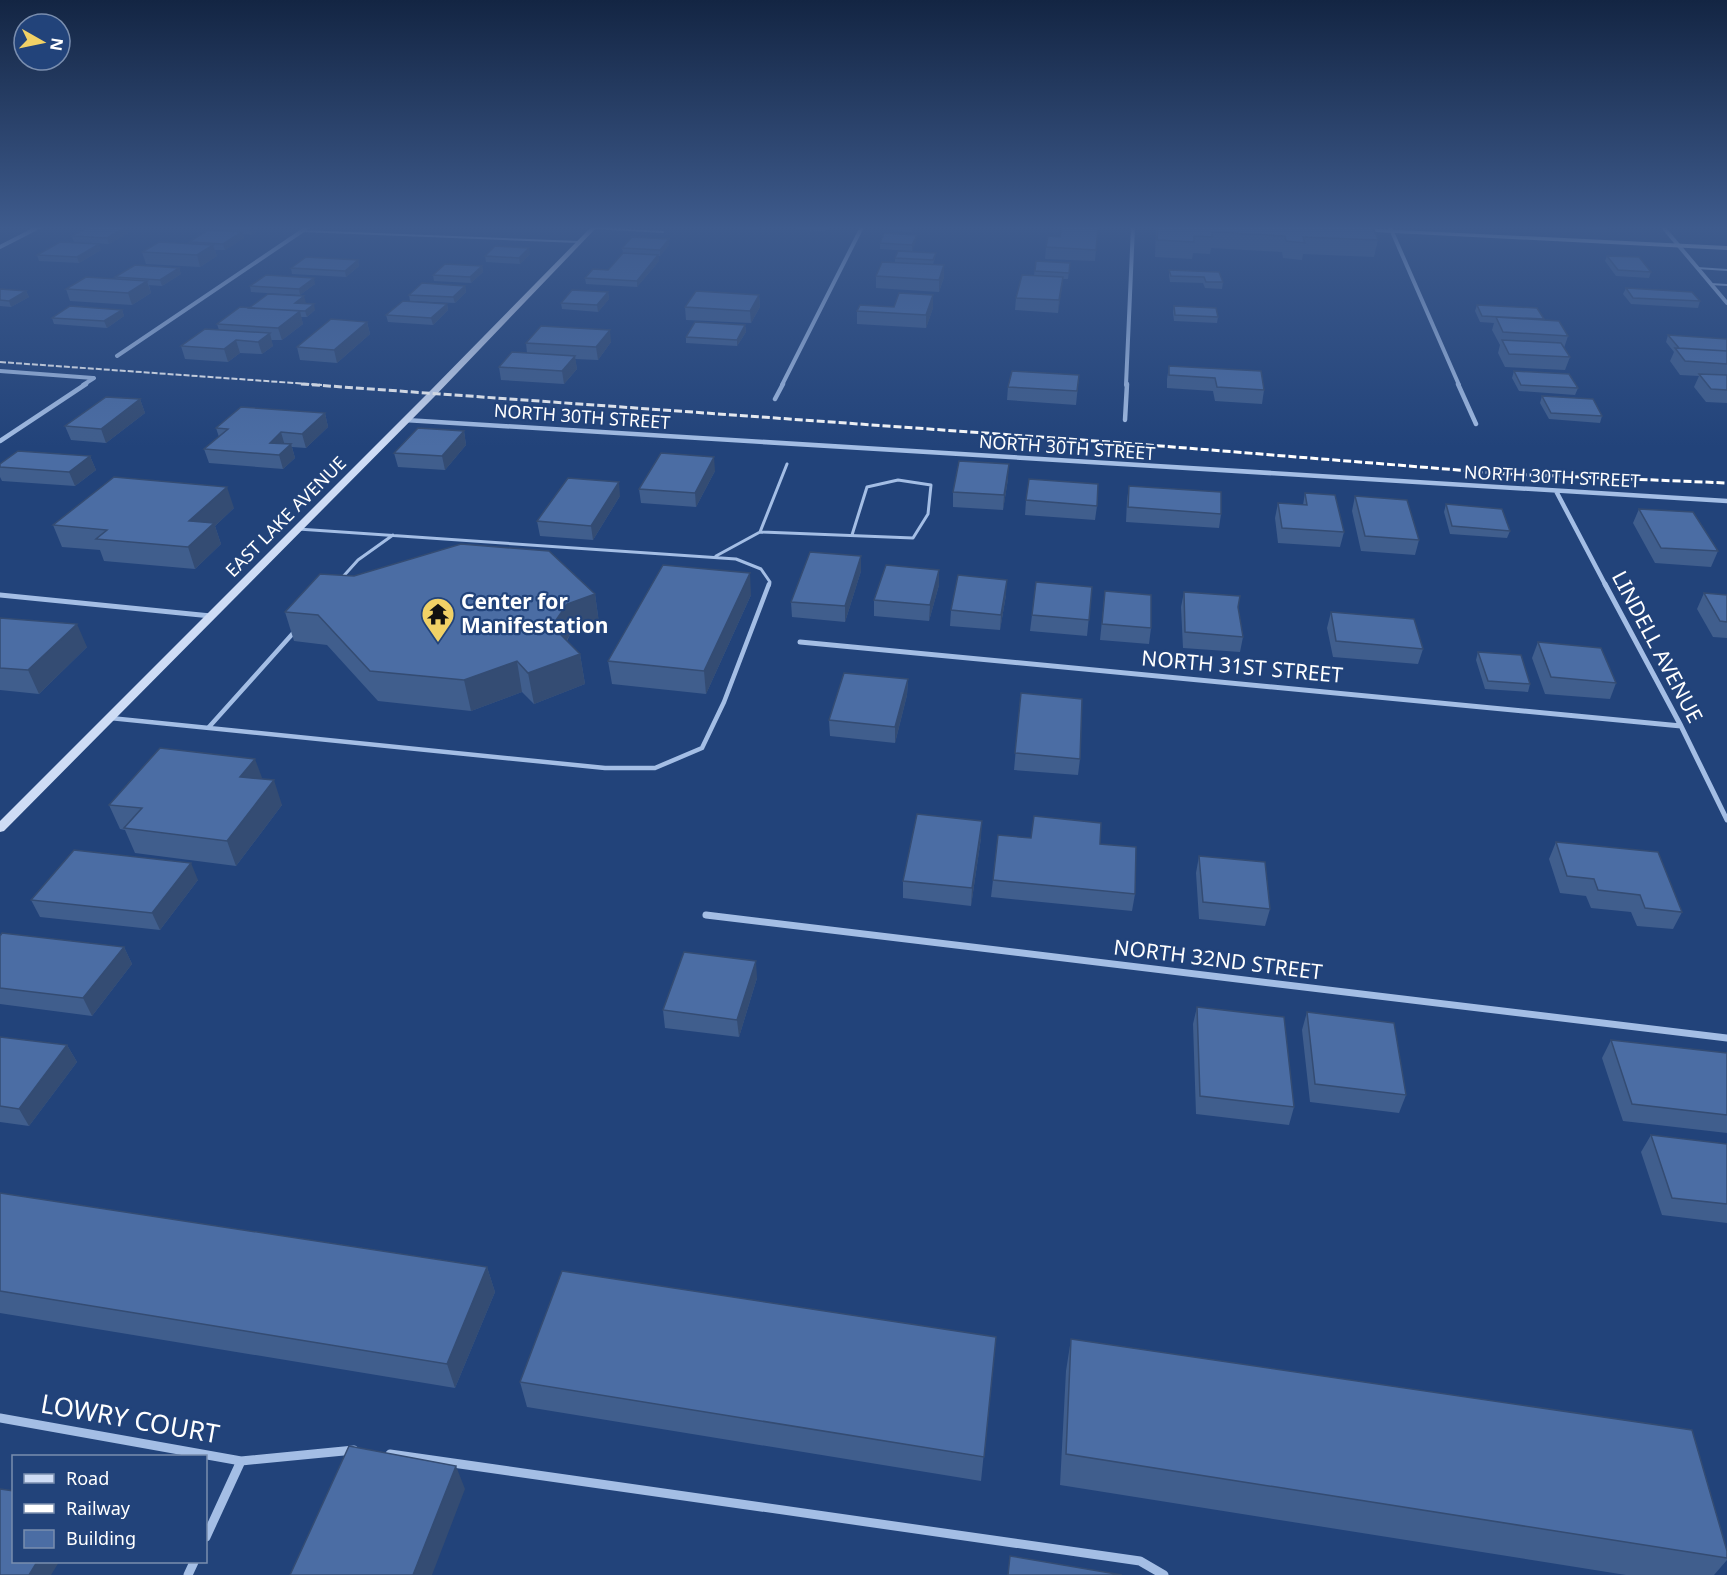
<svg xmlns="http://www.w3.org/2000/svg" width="1727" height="1575" viewBox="0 0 1727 1575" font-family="'Noto Sans',sans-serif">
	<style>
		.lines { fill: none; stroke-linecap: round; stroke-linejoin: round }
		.lane-far2 { stroke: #a4bee5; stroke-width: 2 }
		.lane-far1 { stroke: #a4bee5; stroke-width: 3 }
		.lane { stroke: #a4bee5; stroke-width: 4.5 }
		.street-far4 { stroke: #a4bee5; stroke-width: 4 }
		.street-far3 { stroke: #a4bee5; stroke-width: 4.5 }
		.street-far2 { stroke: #a4bee5; stroke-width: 5 }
		.street-far1 { stroke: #a4bee5; stroke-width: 7 }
		.street { stroke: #a4bee5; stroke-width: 9 }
		.secondary { fill: #cedcf5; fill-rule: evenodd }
		.rail-far1 { stroke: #fff; stroke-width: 2; stroke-dasharray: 6 2; stroke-linecap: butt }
		.rail { stroke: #fff; stroke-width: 3; stroke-dasharray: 8 3; stroke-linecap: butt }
		.wall { fill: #405e8d }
		.shaded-wall { fill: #344c73 }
		.building { fill: #4b6da4; stroke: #344c73; stroke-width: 1.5 }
		.labels { text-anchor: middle; stroke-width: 4.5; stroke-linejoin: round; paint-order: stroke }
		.far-street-label { font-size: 18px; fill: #fff; stroke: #22437a }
		.poi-label { font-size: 21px; font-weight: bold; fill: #fff; stroke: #22437a; text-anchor: start }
		.street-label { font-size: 21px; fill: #fff; stroke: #22437a }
		.near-street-label { font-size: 26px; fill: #fff; stroke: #22437a }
	</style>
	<rect width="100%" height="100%" fill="#22437a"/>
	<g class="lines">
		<path class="lane-far2" d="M593,228L663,232
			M301,231L579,242
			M1697,268L1727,270
			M1710,284L1727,285"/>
		<path class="lane-far1" d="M298,529L736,559L761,569L770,582L769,586
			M760,532L787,464
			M716,556L760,532L913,538L928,514L931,485L898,480L867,487L852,535
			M340,580L358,560L393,535"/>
		<path class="lane" d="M110,718L605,768H655L702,748L724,702L769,584
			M209,727L295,631"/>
		<path class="street-far4" d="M1390,227L1459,385
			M1663,227L1727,303
			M0,247L39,227
			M117,356L308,227
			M0,371L93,378
			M83,385L94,378
			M782,385L862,227
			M1126,385L1133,227"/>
		<path class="street-far3" d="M1458,384L1476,424
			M775,399L783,384
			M405,420L1727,501
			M1125,420L1127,384
			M0,441L86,384
			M1556,491L1606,586"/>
		<path class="street-far2" d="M1605,584L1681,726L1727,820
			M0,595L211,616
			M800,642L1681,726"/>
		<path class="street-far1" d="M706,915L1727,1038"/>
		<path class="street" d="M0,1418L241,1461L354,1450
			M390,1454L1140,1561L1164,1575
			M206,1537L241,1461
			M188,1575L194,1562"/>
		<path class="secondary" d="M591,227H597L435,396L4,831L0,832V821L429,392Z
			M1358,228L1727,246V250L1356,231Z"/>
		<path class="rail-far1" d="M0,362L322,385"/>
		<path class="rail" d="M301,384L1124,443L1508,474L1727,483"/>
	</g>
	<path class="wall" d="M216,227H263L251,235L243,234L244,238L225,250H215L217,256L200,267L146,264L142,252L189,243V242L218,231Z
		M728,227H760L758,229L728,228Z
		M796,227H828L825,231L796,230Z
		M889,227H914L912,232L889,230Z
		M1098,227L1095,261L1045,259L1046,247L1060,237Z
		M1156,227H1373L1378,240L1374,257L1303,254L1302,260L1283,258L1282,252L1211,248L1210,254L1193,253L1192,259L1155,257Z
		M1563,227H1616L1607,230Z
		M128,233L109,244L74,242L72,236Z
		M669,239V245L660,256H658L659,261L637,287L586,284L585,278L608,270L623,253L622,248Z
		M916,241L912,251L880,249V243Z
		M101,250L79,263L39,261L37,255Z
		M936,253L935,258L933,264L944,277L939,292L876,288V276L895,262V258Z
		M530,254L520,264L486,262L485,256Z
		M1607,256L1651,272L1649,278L1616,276L1605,261Z
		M358,260L359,266L346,277L292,274L291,268Z
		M1036,261L1070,263L1068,279H1063L1058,313L1015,310L1016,298L1034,275Z
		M482,266L483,272L471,283L434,281L433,275Z
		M179,268L181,274L162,286L149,285L151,293L132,305L70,301L66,289L116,279L115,277Z
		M1169,270L1219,272L1223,282L1222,289L1205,288L1203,283L1170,282L1169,276Z
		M315,284L300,295L251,292L250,286Z
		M465,286L466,292L455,303L410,301L409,295Z
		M1626,288L1700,301L1698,308L1631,304L1623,294Z
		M0,289L26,291L29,297L11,307L0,306Z
		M608,292L609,299L598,312L562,309L561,303Z
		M759,295L760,307L751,323L686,320L685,307Z
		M933,295V308L926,328L857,324V311L894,307Z
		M306,303L304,304L315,310L307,317H301L303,324L282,340H271L273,346L262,354L240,353L228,362L185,359L181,346L219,330L217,324L249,308Z
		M447,304L448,310L433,325L388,322L386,315Z
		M1477,305L1544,319L1543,320L1568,336L1564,348L1570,357L1565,370L1505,367L1498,353L1500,345L1492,330L1494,323L1480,322L1475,311Z
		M1174,306L1218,317L1217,323L1174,321L1173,312Z
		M122,310L124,316L107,328L54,324L52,318Z
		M367,322L370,334L337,363L300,360L297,347Z
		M745,325L746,332L737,346L686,343V337Z
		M1668,335L1727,339V403L1706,402L1694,387L1699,376L1680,375L1670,361L1674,352L1666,342Z
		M611,342L598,360L575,359L577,369L564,384L501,380L499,367L527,353L526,343Z
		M1169,366L1264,390L1262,404L1215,401L1213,391L1167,388V379Z
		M1514,371L1578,388L1575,395L1519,391L1512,378Z
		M1079,375L1076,405L1007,400L1008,387Z
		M1542,396L1602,416L1600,423L1549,419L1540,403Z
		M140,399L145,413L106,443L71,440L65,426Z
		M325,413L328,427L306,448L292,447L295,458L283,469L209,463L204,449L219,437L216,428Z
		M464,431L466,445L445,470L398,467L394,453Z
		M90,456L96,470L75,486L2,481L0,477V464Z
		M715,471L696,507L641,503L639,489Z
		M1008,479L1003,510L953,507V492Z
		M1129,486L1221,514L1219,528L1126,522L1127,500Z
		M1305,493L1344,532L1340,547L1278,543L1275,518L1278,503L1303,505Z
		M620,496L593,540L540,536L537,521Z
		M1355,496L1419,540L1415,555L1361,551L1352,511Z
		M1026,500L1097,506L1095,520L1025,515Z
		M1446,504L1510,531L1507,538L1450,534L1444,512Z
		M234,508L215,526L221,544L195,569L104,561L100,550L62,547L53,525Z
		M1639,509L1718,551L1711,567L1655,563L1633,523Z
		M939,570V585L929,621L874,616V600Z
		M861,571L845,622L792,617L791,602Z
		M1092,587L1087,636L1030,631L1032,615Z
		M1105,591L1151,628L1149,644L1100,640Z
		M1184,592L1238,607L1243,637L1240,652L1183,648L1181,607Z
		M1704,593L1727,595V638L1713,637L1697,609Z
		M595,594L599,623L571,633L567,641L580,654L585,684L534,704L522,692L471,711L378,701L327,645L294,641L285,612Z
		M751,595L706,694L612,684L608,661Z
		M1006,595L1000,630L950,626L951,610Z
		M1331,612L1423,649L1418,664L1333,657L1327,628Z
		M0,618L87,647L39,694L0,690Z
		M1538,642L1616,683L1610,699L1545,694L1532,658Z
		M1478,652L1530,684L1528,692L1485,689L1476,660Z
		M908,679L907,695L895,743L830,736L829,720Z
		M1021,693L1080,759L1078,775L1014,770Z
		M262,779L282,805L236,866L135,853L125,830L120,829L109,805Z
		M981,838L971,906L903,898V881Z
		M1556,842L1682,912L1673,929L1637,926L1631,912L1591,908L1586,896L1560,893L1549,859Z
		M1100,844L1135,894L1132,911L991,897L993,880Z
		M1199,856L1270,909L1265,926L1199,919L1196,873Z
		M198,880L160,930L40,917L31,900Z
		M0,936L124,947L132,964L92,1016L0,1004Z
		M757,978L739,1037L665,1028L663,1010Z
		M1197,1007L1294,1107L1289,1125L1196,1114L1193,1024Z
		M1307,1012L1406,1095L1399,1113L1310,1102L1302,1030Z
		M0,1037L67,1045L77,1062L29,1126L0,1122Z
		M1611,1040L1727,1053V1133L1623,1121L1602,1058Z
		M1651,1135L1727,1144V1223L1662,1215L1641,1152Z
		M0,1193L487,1267L495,1292L455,1388L0,1313Z
		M996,1337L981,1481L527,1407L520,1382Z
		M1071,1339L1727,1558V1560L1714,1575H1626L1060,1485L1066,1371Z"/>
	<path class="shaded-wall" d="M126,227L128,233L109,244L107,238Z
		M249,227H263L251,235Z
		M1608,227H1616L1607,230Z
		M242,232L244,238L225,250L223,244Z
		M917,235L916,241L912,251V245Z
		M669,239V245L660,256V250Z
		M99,244L101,250L79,263L77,257Z
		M213,245L217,256L200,267L197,255Z
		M529,248L530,254L520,264L519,258Z
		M658,255L659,261L637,287V281Z
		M358,260L359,266L346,277L345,271Z
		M944,265V277L939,292V280Z
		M482,266L483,272L471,283L470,277Z
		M179,268L181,274L162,286L160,280Z
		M1063,277L1062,289L1058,313L1059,300Z
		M314,278L315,284L300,295L299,289Z
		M147,281L151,293L132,305L128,293Z
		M465,286L466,292L455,303L453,297Z
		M26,291L29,297L11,307L9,301Z
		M608,292L609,299L598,312L597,305Z
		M759,295L760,307L751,323L750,311Z
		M933,295V308L926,328V315Z
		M304,296L306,303L297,309L295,303Z
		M314,304L315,310L307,317L305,311Z
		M447,304L448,310L433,325L431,318Z
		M122,310L124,316L107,328L104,321Z
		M300,311L303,324L282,340L278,328Z
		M367,322L370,334L337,363L334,350Z
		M745,325L746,332L737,346V340Z
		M610,330L611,342L598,360L596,347Z
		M270,333L273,346L262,354L258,342Z
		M236,340L240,353L228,362L224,349Z
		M575,356L577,369L564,384L562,371Z
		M140,399L145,413L106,443L101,429Z
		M325,413L328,427L306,448L302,434Z
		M464,431L466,445L445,470L442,456Z
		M281,432L285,446L270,443Z
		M291,444L295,458L283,469L279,455Z
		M90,456L96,470L75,486L69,472Z
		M714,457L715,471L696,507L695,493Z
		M1009,464L1008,479L1003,510L1004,495Z
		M619,482L620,496L593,540L591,526Z
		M227,487L234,508L215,526L221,544L195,569L188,547L189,521Z
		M861,556V571L845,622V606Z
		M939,570V585L929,621L930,605Z
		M750,573L751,595L706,694L704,671Z
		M1007,580L1006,595L1000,630L1001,615Z
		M595,594L599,623L571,633L557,656L552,626L567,604Z
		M77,624L87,647L39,694L28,670Z
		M580,654L585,684L534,704L528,673Z
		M517,661L522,692L471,711L464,680Z
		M908,679L907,695L895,743V727Z
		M255,759L264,783L240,777Z
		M274,780L282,805L236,866L227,841Z
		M982,821L981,838L971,906L972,888Z
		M191,863L198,880L160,930L152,913Z
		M124,947L132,964L92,1016L83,998Z
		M756,961L757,978L739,1037L737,1020Z
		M67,1045L77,1062L29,1126L19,1109Z
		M487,1267L495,1292L455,1388L447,1364Z
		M456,1466L465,1489L432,1575H413Z
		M37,1562H59L51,1575H29Z"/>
	<path class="building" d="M89,227H126L107,238L72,236Z
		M1062,227H1098L1096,250L1046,247L1048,236L1060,237Z
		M1158,227H1373L1378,240L1303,237L1305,243L1286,241L1285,236L1212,232V237L1194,236V242L1157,240Z
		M208,230L242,232L223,244L189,242Z
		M884,233L917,235L912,245L880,243Z
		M632,237L669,239L660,250L622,248Z
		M60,242L99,244L77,257L37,255Z
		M159,242L213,245L197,255L142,252Z
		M495,246L529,248L519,258L485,256Z
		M898,251L936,253L933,260L895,258Z
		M623,253L658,255L637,281L585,278L593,269L608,270Z
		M1607,256L1639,257L1651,272L1618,270Z
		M306,257L358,260L345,271L291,268Z
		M1036,261L1070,263L1069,273L1035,271Z
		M882,262L944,265L939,280L876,276Z
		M445,264L482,266L470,277L433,275Z
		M135,265L179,268L160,280L115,277Z
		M1169,270L1219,272L1223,282H1206L1204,277L1171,276Z
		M266,275L314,278L299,289L250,286Z
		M1022,275L1063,277L1059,300L1016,298Z
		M86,277L147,281L128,293L66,289Z
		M422,283L465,286L453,297L409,295Z
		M1626,288L1692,292L1700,301L1633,298Z
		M0,289L26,291L9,301L0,300Z
		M572,290L608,292L597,305L561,303Z
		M696,291L759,295L750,311L685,307Z
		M899,293L933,295L926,315L857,311L860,305L894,307Z
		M268,294L304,296L295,303L314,304L305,311L249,308Z
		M403,301L447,304L431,318L386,315Z
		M1477,305L1537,308L1544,319L1482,316Z
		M70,306L122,310L104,321L52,318Z
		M1174,306L1216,308L1218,317L1175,315Z
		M240,307L300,311L278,328L217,324Z
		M1496,317L1559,321L1568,336L1503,332Z
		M331,319L367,322L334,350L297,347Z
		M695,322L745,325L737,340L686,337Z
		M541,326L610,330L596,347L526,343Z
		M205,329L270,333L258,342L236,340L224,349L181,346Z
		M1668,335L1727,339V351L1679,348Z
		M1502,340L1561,343L1570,357L1509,354Z
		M1675,348L1727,351V364L1685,361Z
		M512,352L575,356L562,371L499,367Z
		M1169,366L1261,371L1264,390L1217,387L1215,378L1169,375Z
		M1012,371L1079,375L1077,391L1008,387Z
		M1514,371L1569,374L1578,388L1521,385Z
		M1699,374L1727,375V390L1711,389Z
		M1542,396L1593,399L1602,416L1551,413Z
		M106,397L140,399L101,429L65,426Z
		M241,407L325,413L302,434L281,432L270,443L291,444L279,455L204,449L228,429L216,428Z
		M418,428L464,431L442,456L394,453Z
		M18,451L90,456L69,472L0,467V464Z
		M661,453L714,457L695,493L639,489Z
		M959,461L1009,464L1004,495L953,492Z
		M114,477L227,487L189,521L214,523L188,547L96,539L107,530L53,525Z
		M568,478L619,482L591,526L537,521Z
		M1029,479L1098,484L1097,506L1026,500Z
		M1129,486L1221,492V514L1128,507Z
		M1305,493L1335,495L1344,532L1282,528L1278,503L1307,505Z
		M1355,496L1407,500L1419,540L1365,536Z
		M1446,504L1502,509L1510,531L1452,526Z
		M1639,509L1693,512L1718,551L1661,548Z
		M461,544L549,551L595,594L567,604L552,626L580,654L528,673L517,661L464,680L370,671L318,615L285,612L320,574L354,576Z
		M810,552L861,556L845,606L791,602Z
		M663,565L750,573L704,671L608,661Z
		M886,565L939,570L930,605L874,600Z
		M958,575L1007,580L1001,615L951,610Z
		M1036,582L1092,587L1089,620L1032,615Z
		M1105,591L1151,595V628L1102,624Z
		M1184,592L1240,596L1238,607L1243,637L1185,632Z
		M1704,593L1727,595V622L1720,621Z
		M1331,612L1414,619L1423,649L1336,641Z
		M0,618L77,624L28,670L0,668Z
		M1538,642L1601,648L1616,683L1551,677Z
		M1478,652L1521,655L1530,684L1488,681Z
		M844,673L908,679L895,727L829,720Z
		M1021,693L1082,699L1080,759L1015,753Z
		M160,748L255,759L240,777L274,780L227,841L124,828L142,808L109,805Z
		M917,814L982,821L972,888L903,881Z
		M1034,816L1101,823L1100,844L1136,847L1135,894L993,880L998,835L1031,838Z
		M1556,842L1658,852L1682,912L1645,908L1640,895L1598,890L1594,879L1567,876Z
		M74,850L191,863L152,913L31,900Z
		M1199,856L1265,862L1270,909L1203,902Z
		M2,933L124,947L83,998L0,988V936Z
		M684,952L756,961L737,1020L663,1010Z
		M1197,1007L1284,1017L1294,1107L1200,1096Z
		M1307,1012L1394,1023L1406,1095L1315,1084Z
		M0,1037L67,1045L19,1109L0,1106Z
		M1611,1040L1727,1053V1115L1632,1104Z
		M1651,1135L1727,1144V1204L1672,1198Z
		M0,1193L487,1267L447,1364L0,1291Z
		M562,1271L996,1337L984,1457L520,1382Z
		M1071,1339L1692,1430L1727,1551V1558L1066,1454Z
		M349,1446L456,1466L413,1575H290Z
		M0,1489L14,1491V1562H37L29,1575H0Z
		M1010,1556L1122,1575H1008Z"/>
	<linearGradient id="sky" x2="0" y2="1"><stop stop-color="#132543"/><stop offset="0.51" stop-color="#3e5b8d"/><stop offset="1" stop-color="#3e5b8d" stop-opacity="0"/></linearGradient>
	<rect width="1727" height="447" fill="url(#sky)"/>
	<defs>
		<symbol id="temple-pin" viewBox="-11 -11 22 30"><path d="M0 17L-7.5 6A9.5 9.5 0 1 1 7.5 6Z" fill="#f1d166" stroke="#22437a"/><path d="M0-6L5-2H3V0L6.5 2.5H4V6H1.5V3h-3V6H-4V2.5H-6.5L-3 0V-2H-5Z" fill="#111"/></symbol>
	</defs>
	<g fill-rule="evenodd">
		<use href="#temple-pin" x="419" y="595" width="38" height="52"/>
	</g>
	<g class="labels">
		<g class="far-street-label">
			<text transform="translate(582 417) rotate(4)" y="6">NORTH 30TH STREET</text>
			<text transform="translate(1067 448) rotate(4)" y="6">NORTH 30TH STREET</text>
			<text transform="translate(1552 477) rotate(3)" y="6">NORTH 30TH STREET</text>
			<text transform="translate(286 517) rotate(-45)" y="6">EAST LAKE AVENUE</text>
		</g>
		<g class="poi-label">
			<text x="461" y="609">Center for<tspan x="461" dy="24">Manifestation</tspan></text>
		</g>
		<g class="street-label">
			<text transform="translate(1657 647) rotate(62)" y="7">LINDELL AVENUE</text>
			<text transform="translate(1242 667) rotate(5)" y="7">NORTH 31ST STREET</text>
			<text transform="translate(1218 960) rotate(7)" y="7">NORTH 32ND STREET</text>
		</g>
		<g class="near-street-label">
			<text transform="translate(130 1419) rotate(10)" y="9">LOWRY COURT</text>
		</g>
	</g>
	<rect x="12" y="1455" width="195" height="108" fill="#22437a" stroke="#7a8eaf" stroke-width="1.5"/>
	<rect x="24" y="1474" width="30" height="9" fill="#cedcf5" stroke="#7a8eaf" stroke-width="1.5"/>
	<text x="66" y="1485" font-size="18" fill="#ffffff">Road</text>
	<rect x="24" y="1504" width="30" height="9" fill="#ffffff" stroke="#7a8eaf" stroke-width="1.5"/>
	<text x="66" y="1515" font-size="18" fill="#ffffff">Railway</text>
	<rect x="24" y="1530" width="30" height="18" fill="#4b6da4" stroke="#7a8eaf" stroke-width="1.5"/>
	<text x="66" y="1545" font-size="18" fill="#ffffff">Building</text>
	<g transform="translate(42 42) rotate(99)"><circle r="28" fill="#22437a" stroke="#7a8eaf" stroke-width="1.5"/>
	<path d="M0-4.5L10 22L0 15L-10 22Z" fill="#f1d166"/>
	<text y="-9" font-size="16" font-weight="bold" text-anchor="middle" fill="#ffffff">N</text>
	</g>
</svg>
